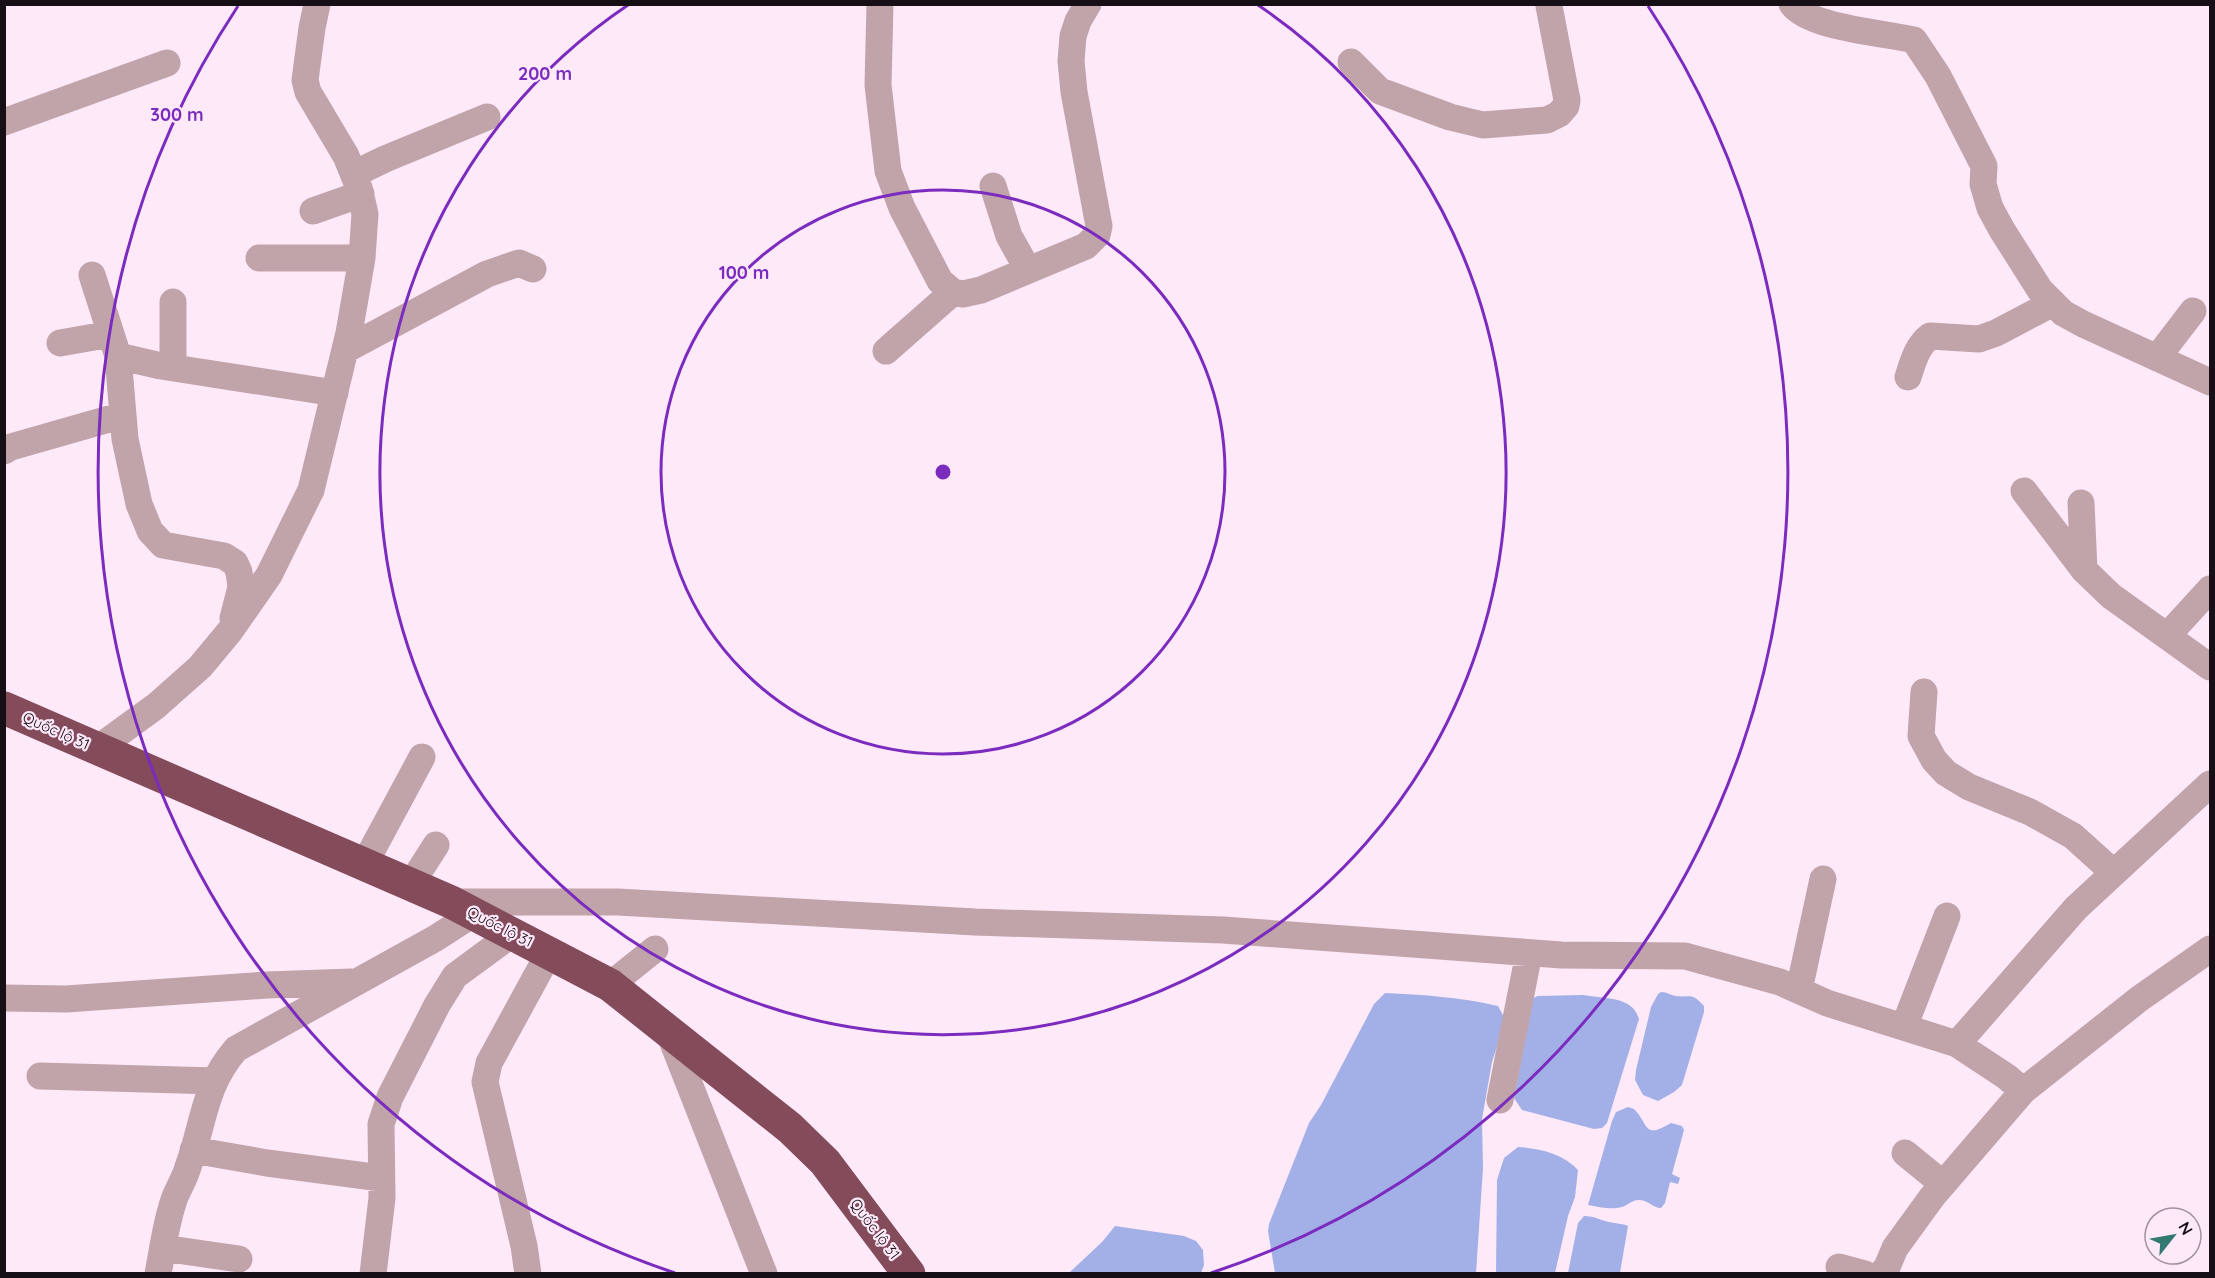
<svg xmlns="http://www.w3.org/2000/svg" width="2215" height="1278" viewBox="0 0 2215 1278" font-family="Quicksand,sans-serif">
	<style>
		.water { fill: #a2b0e7 }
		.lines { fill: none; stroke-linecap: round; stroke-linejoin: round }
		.minor { stroke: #c1a3aa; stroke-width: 27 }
		.highway { stroke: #844b5b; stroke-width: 33 }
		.ring { fill: none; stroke: #7b2cbf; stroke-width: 3 }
		.labels { text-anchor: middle; stroke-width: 4.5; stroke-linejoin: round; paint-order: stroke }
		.street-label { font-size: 15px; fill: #160f15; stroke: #fee9f9 }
		.centre { fill: #7b2cbf; stroke: #fee9f9; stroke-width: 3 }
		.ring-label { font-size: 18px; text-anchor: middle; font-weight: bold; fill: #7b2cbf; stroke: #fee9f9; stroke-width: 4.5; stroke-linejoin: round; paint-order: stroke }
	</style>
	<rect width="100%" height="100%" fill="#fee9f9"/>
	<path class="water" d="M1661,992C1667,992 1670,995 1676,996C1691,998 1691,992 1704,1006V1012L1682,1085L1674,1092L1658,1101L1643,1095L1635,1080L1636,1070L1651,1007L1658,994Z
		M1385,993C1423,995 1461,997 1498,1006L1504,1017V1025L1492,1062L1482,1119L1483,1168L1476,1273H1275L1268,1231L1269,1224L1309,1123L1321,1105L1374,1004Z
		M1584,995C1605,999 1633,996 1639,1019L1607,1123L1602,1128L1594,1129L1522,1110L1514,1098L1533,998L1538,996Z
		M1628,1107L1634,1109C1649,1124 1643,1140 1671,1123L1682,1126L1684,1130L1672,1174L1680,1178L1678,1184L1670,1182L1665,1203L1661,1208C1653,1208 1648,1200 1639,1200C1632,1200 1628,1205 1622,1207C1611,1210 1599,1207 1588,1205L1612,1121L1616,1112Z
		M1518,1147C1539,1148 1564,1154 1578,1170L1575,1197L1568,1216L1555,1273H1496L1497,1180L1504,1158Z
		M1584,1216C1594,1216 1600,1220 1609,1222C1616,1224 1622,1223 1628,1226L1620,1273H1568L1578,1223Z
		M1115,1226L1184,1236L1196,1241L1203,1250L1204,1265L1201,1273H1069L1102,1242Z"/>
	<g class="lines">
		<path class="minor" d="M880,4L878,85L888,171L902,208L940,281L953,292L963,294L981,290L1086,246L1097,235L1099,226L1074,92L1071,61L1073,36L1078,21L1088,4
			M1792,4C1809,28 1885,33 1914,40L1938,76L1984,166L1983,184L1990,208L2002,230L2040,290L2063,313L2083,324L2210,382
			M1351,62L1380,91L1450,117L1483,125L1547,120L1559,114L1566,106L1567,100L1549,6
			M4,122L167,63
			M354,174L385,159L487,117
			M993,186L1009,236L1028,270
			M313,211L361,194
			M259,258H362
			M92,275L118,356L125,439L139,504L150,531L163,545L224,556L235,563L239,572L241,587L233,618
			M60,343L111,334
			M345,350L487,274L519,263L533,269
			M886,351L953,292
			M118,356L161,366L335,393
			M2157,358L2193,311
			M173,367V302
			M1908,377C1913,362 1917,346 1930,336L1979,339L1996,333L2053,303
			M4,451L11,447L123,415
			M2024,491L2084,570L2111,596L2210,667
			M2081,503L2084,570
			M2167,636L2210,589
			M1924,692L1921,736L1934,760L1946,773L1969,787L2030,812L2073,836L2114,873
			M97,749L156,706L200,667L230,631L269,575L311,490L349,333L362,258L365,214L359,188L346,156L308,92L305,80L312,28L317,4
			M365,863L422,757
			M411,884L436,845
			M451,902H618L975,922L1223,930L1561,955L1685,956L1780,982L1827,1003L1957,1044L2007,1077L2023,1091L1932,1197L1895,1248L1887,1267L1881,1274
			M610,985L655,949
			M1799,990L1823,879
			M4,998L66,999L267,985L351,982
			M1904,1027L1947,916
			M668,1030L764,1274
			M1957,1044L2076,908L2210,784
			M40,1076L215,1081
			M2023,1091L2139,999L2210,949
			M1500,1100L1529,953
			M193,1150L267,1163L381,1178
			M1905,1153L1943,1184
			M163,1248L239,1259
			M1839,1267L1865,1274
			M158,1274C163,1248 166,1221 175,1197C179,1187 185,1178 188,1167C204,1124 203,1087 236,1049L436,938L473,914
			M373,1274L382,1198L381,1124L390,1097L437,1005L455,976L512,934
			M528,1274L524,1246L485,1082L489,1063L549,953"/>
		<path class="highway" d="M4,708L451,902L610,985L790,1128L825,1162L909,1274"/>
	</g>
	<g class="ring">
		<circle cx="943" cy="472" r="282"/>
		<path d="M1258 5A563 563 0 1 1 628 5"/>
		<path d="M675 1273A845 845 0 0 1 238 6M1648 6A845 845 0 0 1 1211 1273"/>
	</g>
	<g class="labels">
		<g class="street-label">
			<text transform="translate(56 731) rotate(24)" y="5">Quốc lộ 31</text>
			<text transform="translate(500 927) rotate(27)" y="5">Quốc lộ 31</text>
			<text transform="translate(875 1229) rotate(53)" y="5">Quốc lộ 31</text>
		</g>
	</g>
	<circle cx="943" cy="472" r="9" class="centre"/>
	<g class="ring-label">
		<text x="545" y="80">200 m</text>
		<text x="177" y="121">300 m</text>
		<text x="744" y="279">100 m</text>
	</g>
	<rect width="2215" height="1278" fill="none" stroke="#160f15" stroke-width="12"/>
	<g transform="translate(2173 1236) rotate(59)"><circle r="28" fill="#fee9f9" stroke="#a1929e" stroke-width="1.5"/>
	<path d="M0-4.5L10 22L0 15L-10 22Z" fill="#327971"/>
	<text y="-9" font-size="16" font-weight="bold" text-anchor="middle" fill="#160f15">N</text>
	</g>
</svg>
